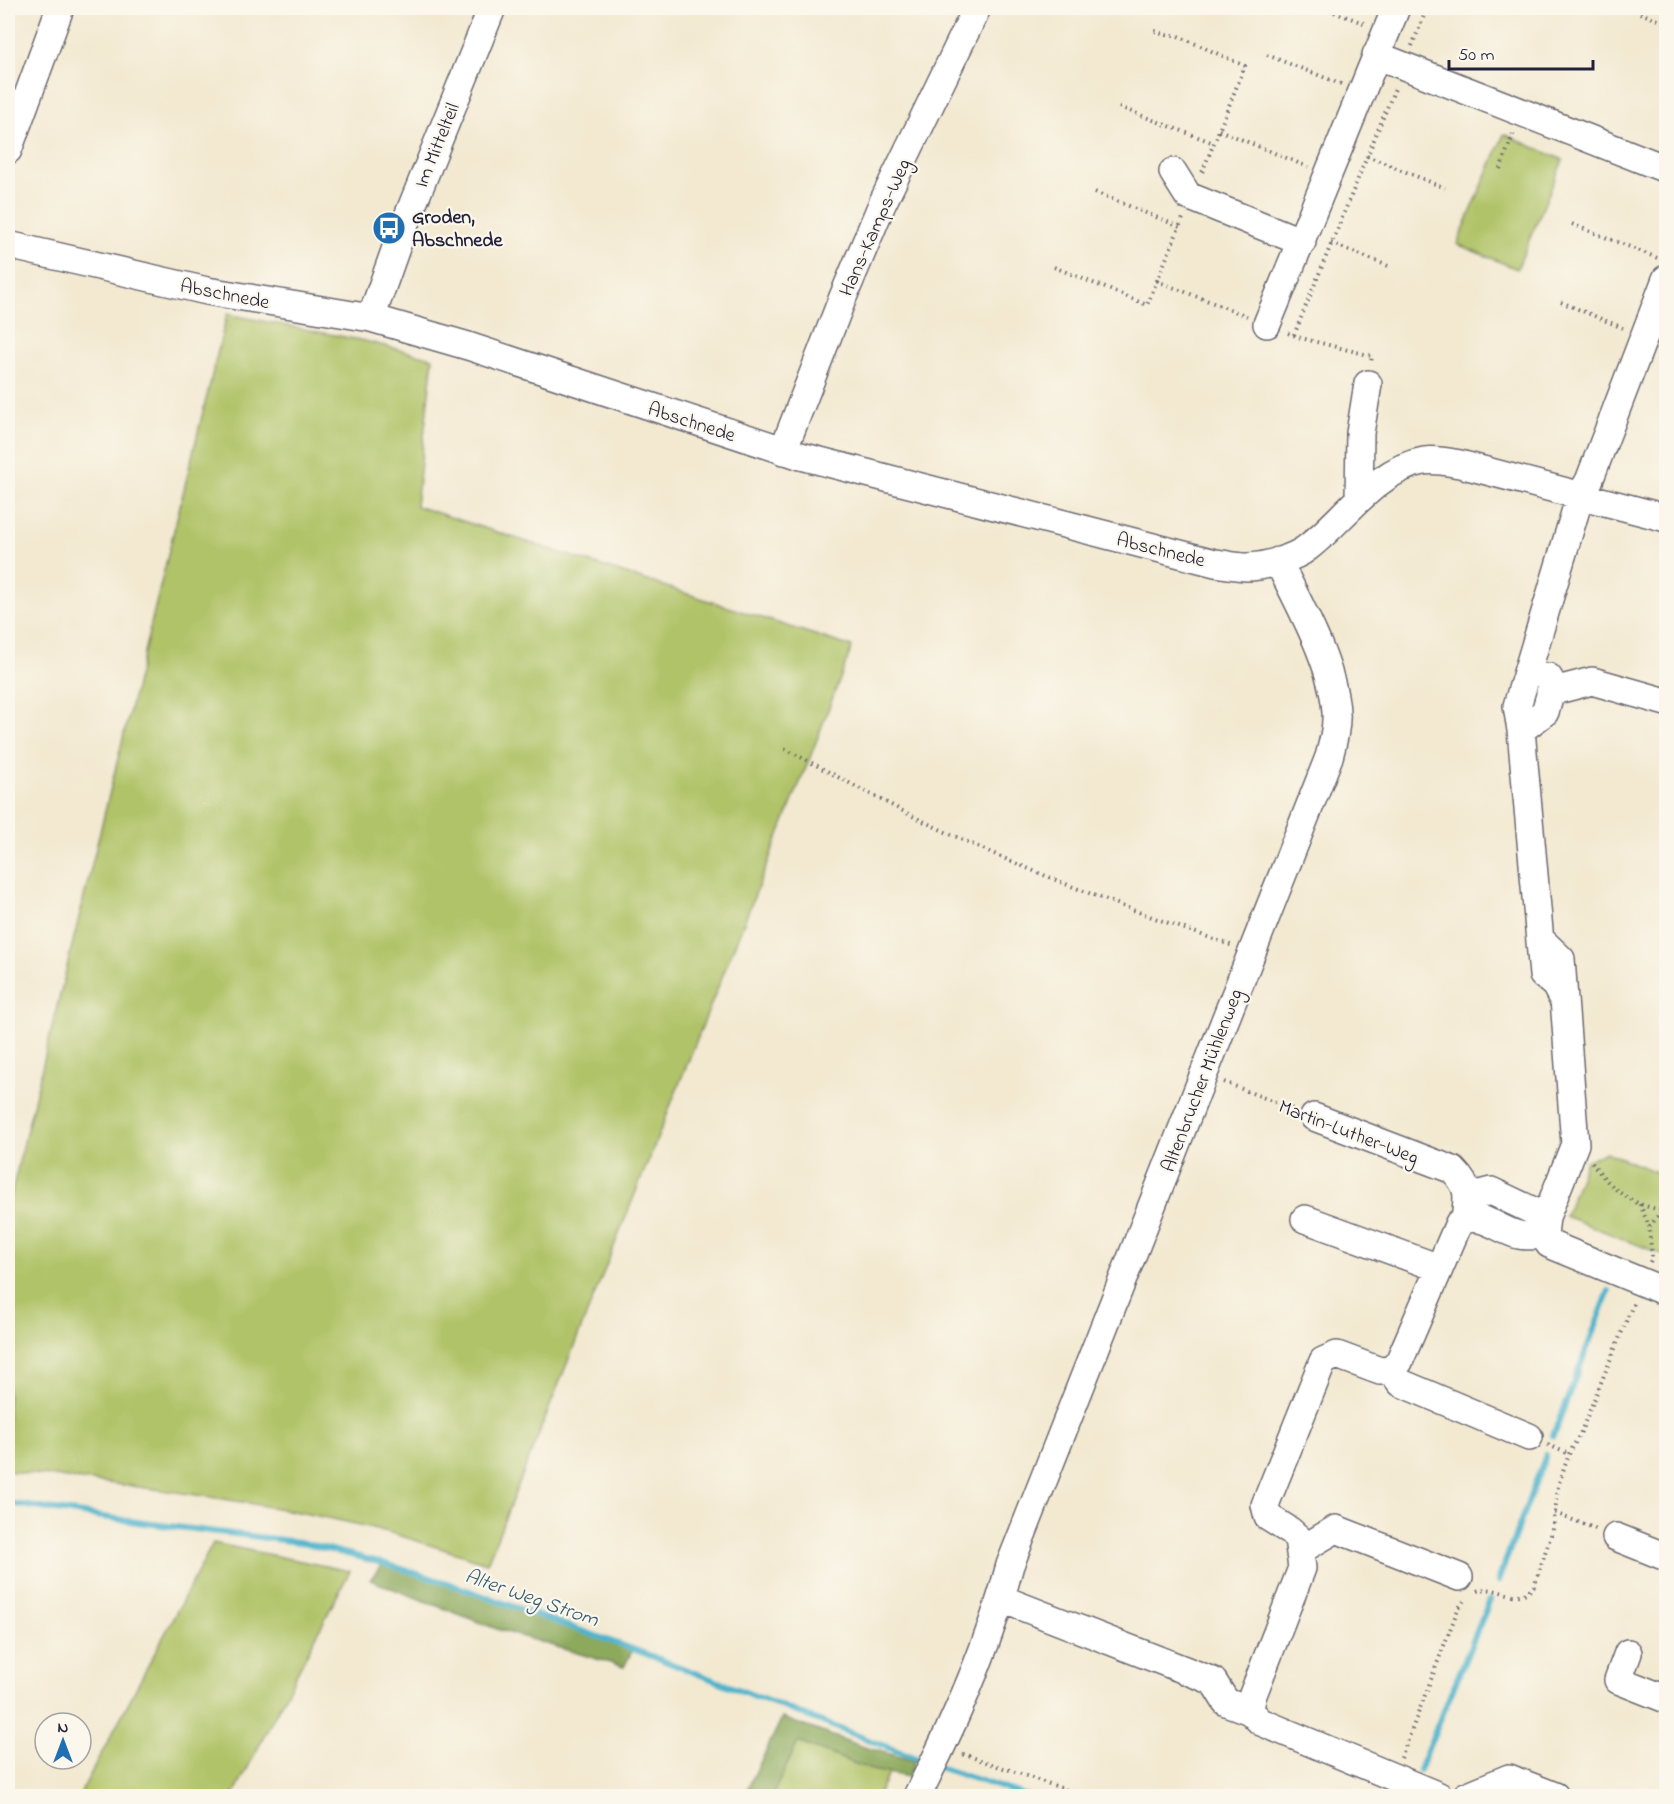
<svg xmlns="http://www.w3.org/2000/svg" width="1674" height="1804" viewBox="0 0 1674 1804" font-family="'Indie Flower',sans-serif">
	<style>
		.green { fill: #b0c367; stroke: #697251; stroke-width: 1.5 }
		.forest { fill: #8ca95c; stroke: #57664c; stroke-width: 1.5 }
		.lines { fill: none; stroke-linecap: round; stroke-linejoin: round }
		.stream { stroke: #4db3cc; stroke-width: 6 }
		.minor-casing { stroke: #6b6870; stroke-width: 30 }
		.path { stroke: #6b6870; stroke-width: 4; stroke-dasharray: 1.5 4.5; stroke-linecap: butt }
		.minor { stroke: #fff; stroke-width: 27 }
		.labels { text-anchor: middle; stroke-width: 4.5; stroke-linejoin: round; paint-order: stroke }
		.street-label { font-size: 20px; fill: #22223b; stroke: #fbf7ec }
		.poi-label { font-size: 20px; font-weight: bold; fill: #22223b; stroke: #fbf7ec; text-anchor: start }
		.water-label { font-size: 21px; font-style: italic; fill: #335c75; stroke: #fbf7ec }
	</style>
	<rect width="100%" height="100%" fill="#fbf7ec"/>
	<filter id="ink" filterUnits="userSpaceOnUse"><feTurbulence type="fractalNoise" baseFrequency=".0167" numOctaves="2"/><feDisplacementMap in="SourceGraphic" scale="12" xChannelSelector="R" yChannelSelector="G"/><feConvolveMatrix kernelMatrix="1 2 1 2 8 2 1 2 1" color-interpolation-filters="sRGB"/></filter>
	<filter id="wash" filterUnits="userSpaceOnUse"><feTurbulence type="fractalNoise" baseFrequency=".008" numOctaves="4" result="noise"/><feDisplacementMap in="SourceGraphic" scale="24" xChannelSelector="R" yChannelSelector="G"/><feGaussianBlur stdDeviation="1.35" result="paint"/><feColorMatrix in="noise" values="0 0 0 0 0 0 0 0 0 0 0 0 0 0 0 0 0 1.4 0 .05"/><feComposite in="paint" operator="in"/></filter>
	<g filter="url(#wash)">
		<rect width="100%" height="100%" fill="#f3e9d1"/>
		<path class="green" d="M1504,134L1563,160L1517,269L1457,244Z
			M227,314L365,341L433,358L416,506L852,647L811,755L487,1563C448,1551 408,1537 369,1527C250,1499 128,1485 8,1471V1207Z
			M1606,1152L1666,1176V1256L1565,1216L1586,1161Z
			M213,1543L350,1571L233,1796H79Z
			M798,1742L872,1770L889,1773L877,1796H772Z"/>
		<path class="forest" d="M383,1563L444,1582L633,1649L624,1667L497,1629L370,1580Z
			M782,1718L864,1747L915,1761L908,1777L872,1770L798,1742L772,1796H744Z"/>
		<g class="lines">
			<path class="stream" d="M1553,1436L1609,1291
				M8,1503L144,1523L299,1542L383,1563L444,1582L641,1652L926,1762
				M1498,1581L1546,1455
				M938,1767L1027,1796
				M1419,1770L1490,1600"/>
		</g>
	</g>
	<g filter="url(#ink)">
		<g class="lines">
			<defs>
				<path id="minor" d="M1376,55L1666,169
					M8,150L60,8
					M1173,172L1188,196L1302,242
					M8,245L207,291L371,318L468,346L801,456L1215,563C1225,564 1236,567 1247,567C1263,567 1295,558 1307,548C1343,521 1376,469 1424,461C1436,459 1448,462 1460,464L1666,518
					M371,318L402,231L492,8
					M1267,324L1396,8
					M783,451L843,297L882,204L977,8
					M1359,499L1360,433L1368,384
					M1550,692L1592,681L1666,702
					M1521,730L1545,712L1553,685L1548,677
					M1540,939L1561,959L1575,1144L1546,1217L1544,1235L1549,1244L1666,1292
					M1563,1000L1555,985L1543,975L1521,730L1517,706L1580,496L1589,481L1666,279
					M1314,1117L1453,1170C1470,1187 1468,1196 1465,1219
					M1468,1197L1491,1191L1546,1217
					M1305,1219L1439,1268
					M1391,1370L1401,1383L1529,1437
					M1616,1537L1666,1557
					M1301,1550L1336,1529L1459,1577
					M1002,1599L1213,1681L1226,1702L1250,1711
					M1628,1653L1618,1680L1666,1699
					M917,1796C954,1724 990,1643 1010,1565L1329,757C1333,742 1337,727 1336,712C1333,663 1299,605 1278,561
					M1439,1796L1261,1722L1250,1711L1252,1697L1302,1568L1298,1538L1290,1531L1268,1517L1265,1505L1323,1361L1337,1355L1380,1371L1391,1370L1399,1362L1459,1223C1478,1209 1500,1231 1519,1235C1526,1237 1536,1235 1544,1235
					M1466,1796L1509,1778L1555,1796"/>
			</defs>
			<use href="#minor" class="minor-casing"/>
			<path class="path" d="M1323,8L1366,24
				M1640,13L1666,23
				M1155,31L1167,35H1176L1245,66L1201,175
				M1412,46L1427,8
				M1267,55L1341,84
				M1119,107L1214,143
				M1219,130L1308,167
				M1367,156L1445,188
				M1500,169L1514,132
				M1095,192L1180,227
				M1572,224L1660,259
				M1331,243L1388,266
				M1054,267L1147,305L1157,281L1247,316
				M1157,281L1183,218
				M1561,302L1623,328
				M1288,333L1301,338L1372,356L1371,362
				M1294,335L1396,86
				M785,749C832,773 879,800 927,823C1026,871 1130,910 1233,946
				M1224,1082L1295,1110
				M1592,1162C1609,1188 1634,1208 1666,1210
				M1640,1204L1649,1227
				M1650,1262L1652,1257L1649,1228L1659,1214L1666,1212
				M1548,1445L1569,1454
				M1555,1513L1596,1529
				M1477,1591C1498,1583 1516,1608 1534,1586L1553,1529L1558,1486L1569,1454L1580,1434L1634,1302
				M963,1754L1084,1796
				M1401,1758L1458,1609L1466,1598"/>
			<use href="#minor" class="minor"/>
		</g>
	</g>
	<defs>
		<symbol id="bus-disc" viewBox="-11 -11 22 22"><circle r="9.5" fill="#1f6fb2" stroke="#fbf7ec"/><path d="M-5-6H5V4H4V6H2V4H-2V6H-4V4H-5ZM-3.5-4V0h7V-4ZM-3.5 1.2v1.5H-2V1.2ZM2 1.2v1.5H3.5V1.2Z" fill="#fff"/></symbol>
	</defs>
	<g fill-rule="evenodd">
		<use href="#bus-disc" x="370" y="209" width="38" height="38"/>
	</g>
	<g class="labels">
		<g class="street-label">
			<text transform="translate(436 145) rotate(-68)" y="7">Im Mittelteil</text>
			<text transform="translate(874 227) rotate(-66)" y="7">Hans-Kamps-Weg</text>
			<text transform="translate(225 293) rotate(11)" y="7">Abschnede</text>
			<text transform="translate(692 421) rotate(18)" y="7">Abschnede</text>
			<text transform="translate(1161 549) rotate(14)" y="7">Abschnede</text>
			<text transform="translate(1201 1080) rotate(-69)" y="7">Altenbrucher Mühlenweg</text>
			<text transform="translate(1349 1131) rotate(21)" y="7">Martin-Luther-Weg</text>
		</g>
		<g class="poi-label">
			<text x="412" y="223">Groden,<tspan x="412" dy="23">Abschnede</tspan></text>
		</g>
		<g class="water-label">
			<text transform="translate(532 1597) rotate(19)" y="7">Alter Weg Strom</text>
		</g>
	</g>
	<rect width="1674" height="1804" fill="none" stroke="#fbf7ec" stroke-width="30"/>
	<g transform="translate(63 1741)"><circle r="28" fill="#fbf7ec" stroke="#a4a2a5" stroke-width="1.5"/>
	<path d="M0-4.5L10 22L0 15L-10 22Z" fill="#1f6fb2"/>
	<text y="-9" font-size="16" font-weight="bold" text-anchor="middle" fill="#22223b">N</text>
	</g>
	<path d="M1449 60v9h144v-9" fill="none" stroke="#22223b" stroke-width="3"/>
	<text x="1458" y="60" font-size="18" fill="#22223b" stroke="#fbf7ec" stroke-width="4.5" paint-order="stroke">50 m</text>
</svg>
